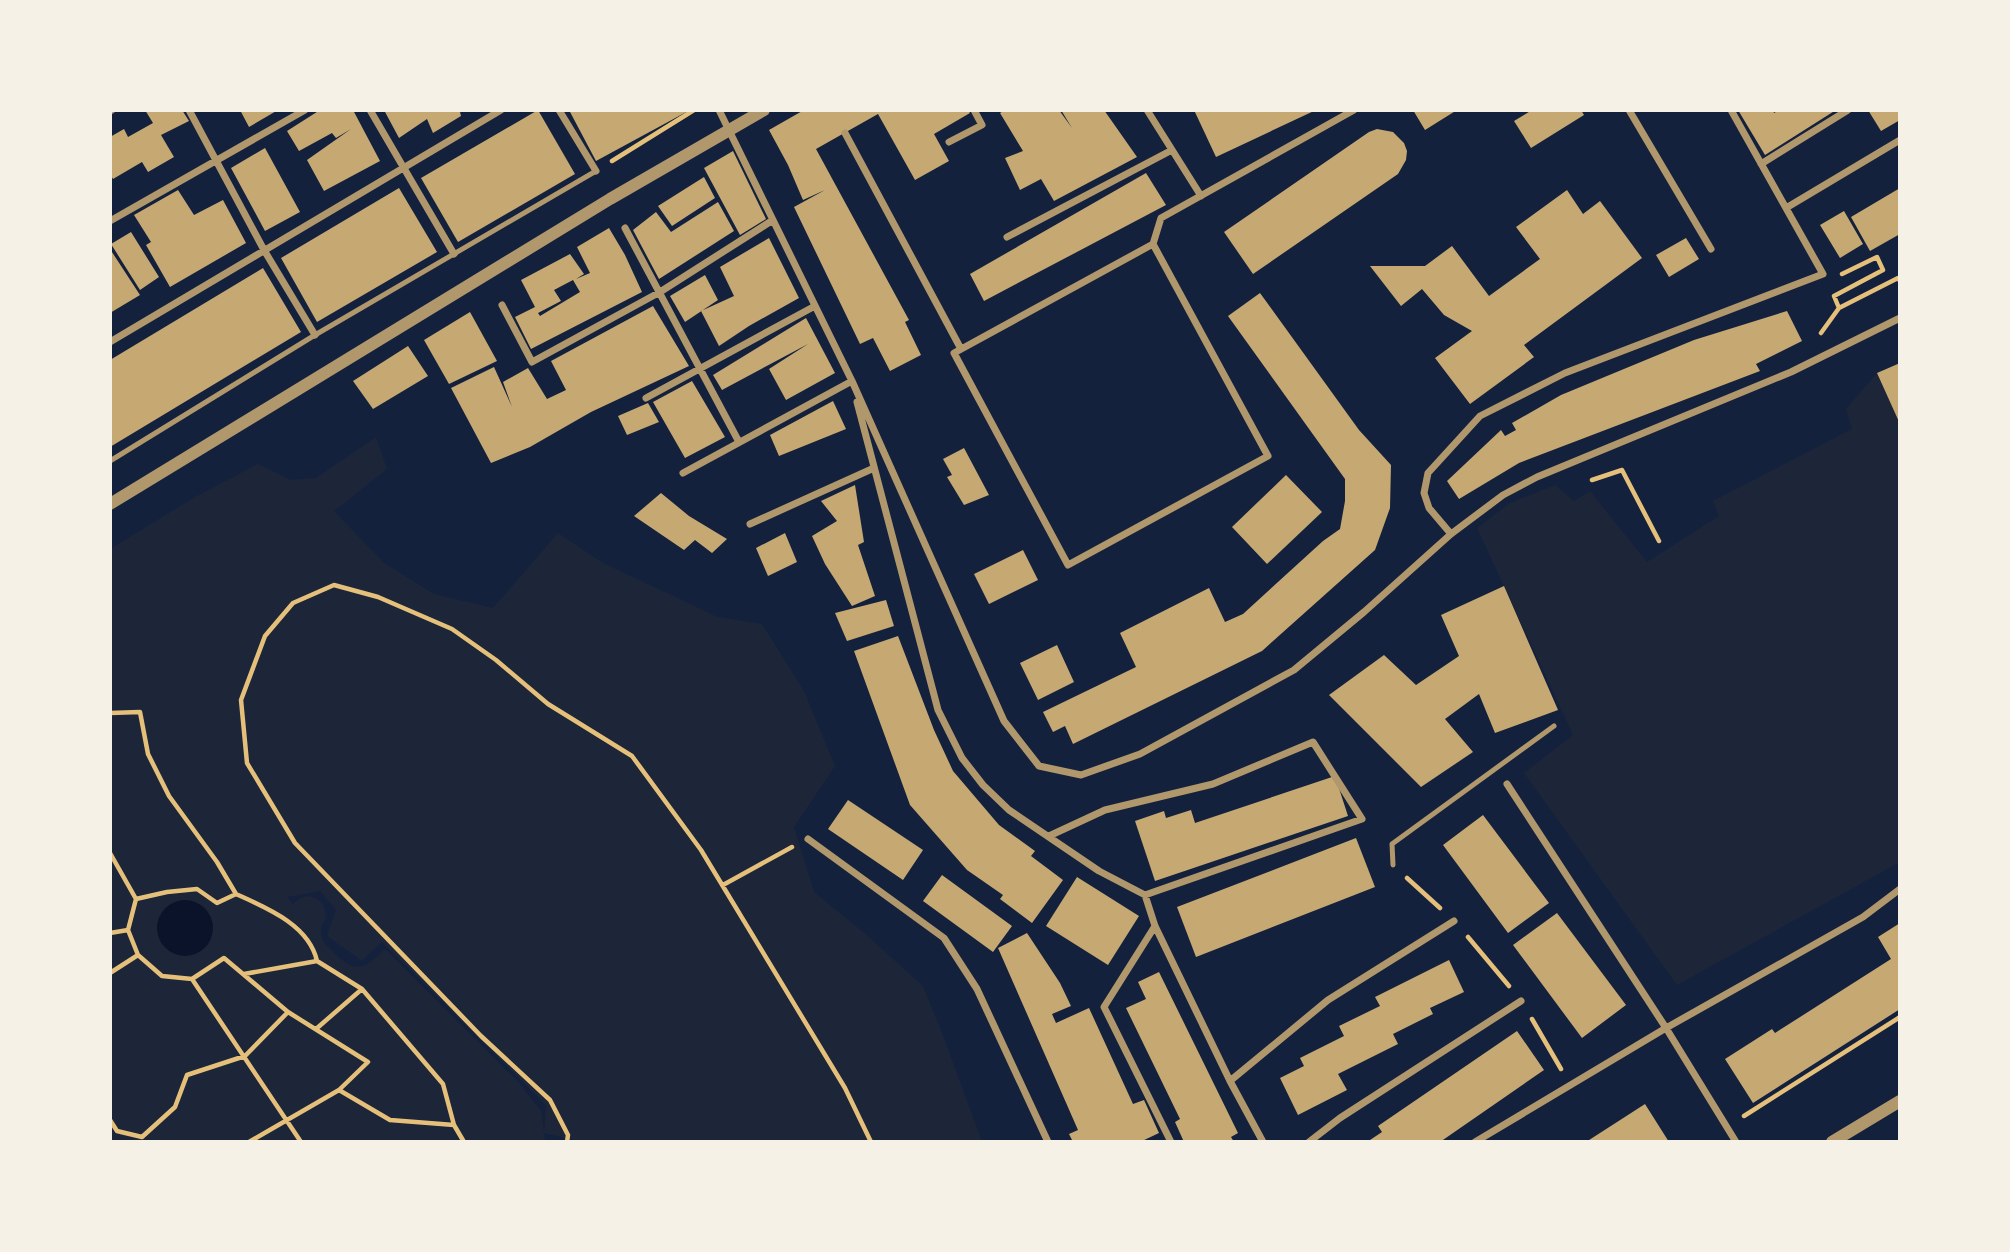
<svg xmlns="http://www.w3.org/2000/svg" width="2010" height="1252" viewBox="0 0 2010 1252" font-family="'PT Sans',sans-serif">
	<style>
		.green { fill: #1d2539; fill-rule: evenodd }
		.water { fill: #0b132b }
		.building { fill: #c6a872; fill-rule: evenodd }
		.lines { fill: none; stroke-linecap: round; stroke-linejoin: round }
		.path { stroke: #e5c07b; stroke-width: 4.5 }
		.service { stroke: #b1986c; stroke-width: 5 }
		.minor { stroke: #b1986c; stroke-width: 7 }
		.tertiary { stroke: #b1986c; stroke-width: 12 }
	</style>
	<rect width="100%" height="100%" fill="#14213d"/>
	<path class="green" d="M1877,373L1900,424V862L1677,985L1524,773L1573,735L1477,528L1510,503L1555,485L1574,501L1590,491L1647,562L1719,516L1713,501L1852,429L1846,409Z
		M376,437L387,469L334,511L384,563L434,594L493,608L558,533L603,563L718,617L762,624L804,691L835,766L794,827L814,892L862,931L923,986L944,1038L982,1142H583L544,1133L545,1142H110V549L195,497L258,464L291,480L316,478ZM320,891L336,910L327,936L362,961L382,942L546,1105L544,1132L541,1111L519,1083L385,949C361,973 354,972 331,950C325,944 321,940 321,931C320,926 324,922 326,917C325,897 307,889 293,904L287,897Z"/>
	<path class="water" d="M157 928a28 28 0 1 1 56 0a28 28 0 1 1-56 0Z"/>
	<path class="building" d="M145,110H182L189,121L161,135L174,157L148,172L142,162L113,179L110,174V137L124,129L128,137L153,123Z
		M240,110H278L249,127Z
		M320,110H353L380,161L324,191L307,160L351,129L336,138L332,133L299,151L287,131Z
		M384,110H464L460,112L461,116L433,133L427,119L399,138Z
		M538,110L575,174L458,242L421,178Z
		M569,110H690L596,161Z
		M804,110H968L970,113L934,134L949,161L915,180L878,114L816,149L909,320L905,322L921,355L890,371L873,338L860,344L794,207L825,190L803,200L788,165L769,130Z
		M1005,110H1059L1072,128L1061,110H1104L1137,157L1054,201L1041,179L1020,190L1005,158L1023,151L1000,113Z
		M1194,110H1316L1216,157Z
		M1413,110H1457L1425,130Z
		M1532,110H1581L1584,115L1531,148L1514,121Z
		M1738,110H1773L1774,113L1779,110H1836L1765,155Z
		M1868,110H1900V120L1881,131Z
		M1377,129L1393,132L1404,143L1407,151L1406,160L1398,174L1253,274L1224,232L1369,132Z
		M265,148L300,212L265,231L231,168Z
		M733,151L766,219L740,235L704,168Z
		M1146,173L1166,205L984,301L970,274Z
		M704,177L715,198L672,226L658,206Z
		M399,188L437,252L317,322L281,258Z
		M1900,188V234L1870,251L1851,217Z
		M178,190L194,215L223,200L246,243L170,287L146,245L151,242L134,215Z
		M1567,190L1583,214L1600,201L1642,258L1524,345L1534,357L1470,404L1435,358L1472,331L1444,315L1422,289L1401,306L1370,266H1425L1452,246L1489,296L1540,259L1516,227Z
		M718,202L734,231L659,279L633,230L656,212L671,232Z
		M1844,211L1863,244L1840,258L1820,225Z
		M609,228L625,255L642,292L531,349L515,317L535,307L521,280L570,254L584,274L576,279L590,273L577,247ZM573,280L580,292L540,316L538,313L561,301L554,290Z
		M131,232L159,277L140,290L111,244Z
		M769,238L799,298L749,326L719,346L701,311L734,296L720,267Z
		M1686,238L1699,259L1669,277L1656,255Z
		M110,249L140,295L110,313Z
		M263,268L301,332L110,447V360Z
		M705,275L718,300L685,322L670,296Z
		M1260,293L1359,430L1391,465L1390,508L1375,550L1262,651L1073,744L1065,726L1053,732L1043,712L1136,667L1120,633L1209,588L1225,622L1243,614L1323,541L1340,529L1345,501V479L1228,316Z
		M653,306L689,366L591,412L530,447L491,463L451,388L494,367L512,407L503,382L528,368L547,399L566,390L551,361Z
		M1787,311L1802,341L1756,364L1760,371L1519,463L1459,499L1447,481L1501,430L1505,436L1516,430L1512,423L1561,395L1694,340Z
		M470,312L497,361L449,384L424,340Z
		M806,318L835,373L786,400L769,369L808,344L722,390L713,375Z
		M408,346L428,376L373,409L353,381Z
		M1900,363V424L1877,373Z
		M692,381L725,437L685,458L653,402Z
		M833,401L846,429L779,456L770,435Z
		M648,403L659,422L627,435L618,416Z
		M964,448L989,495L964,505L947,477L952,475L943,459Z
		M1286,475L1322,512L1267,564L1232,527Z
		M855,485L864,542L858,545L875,596L852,606L825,564L812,536L837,521L821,501Z
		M661,493L689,516L727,539L712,553L695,540L684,550L634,516Z
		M785,533L797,562L768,576L756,548Z
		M1023,550L1038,580L989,604L974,574Z
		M1504,586L1558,710L1495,733L1479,694L1445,719L1473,752L1421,787L1329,695L1384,655L1416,685L1459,656L1441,615Z
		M886,600L894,626L847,641L835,613Z
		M898,636L934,730L953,771L999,825L1035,851L1031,856L1063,880L1032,923L1000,899L1003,895L967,870L910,805L854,651Z
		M1057,645L1074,682L1038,700L1020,663Z
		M1335,776L1348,816L1155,881L1135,821L1164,811L1166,818L1191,810L1195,823Z
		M848,800L923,850L903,880L828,829Z
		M1483,815L1549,903L1508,933L1443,845Z
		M1356,838L1375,887L1196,957L1177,907Z
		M942,875L1012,926L993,952L923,901Z
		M1077,877L1139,916L1108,965L1046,926Z
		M1557,913L1626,1005L1582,1038L1513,945Z
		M1900,923V1009L1753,1103L1725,1059L1772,1029L1775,1033L1891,959L1878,937Z
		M1027,933L1060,983L1071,1006L1052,1014L1056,1023L1089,1008L1133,1104L1144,1100L1159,1133L1140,1142H1073L1069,1134L1078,1130L998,948Z
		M1449,960L1464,992L1430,1008L1433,1014L1393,1034L1398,1044L1338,1074L1347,1090L1298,1115L1280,1078L1304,1066L1300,1058L1344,1036L1339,1026L1380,1006L1375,997Z
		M1159,972L1238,1133L1231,1137L1234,1142H1184L1175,1122L1180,1119L1126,1008L1146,999L1138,982Z
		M1517,1031L1544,1070L1440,1142H1367L1382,1132L1378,1126Z
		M1645,1104L1669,1142H1586Z"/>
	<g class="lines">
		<path class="path" d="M612,161L694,110
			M1839,308L1834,296L1883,270L1877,257L1842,274
			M1821,333L1839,308L1898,278L1900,281
			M1592,480L1622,470L1659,541
			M110,713L140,712L148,754L169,796L217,862L236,894L217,903L197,889L167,892L136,899
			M110,853L136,899L128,930L138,955L162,976L192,979L301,1142
			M1407,878L1440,908
			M723,885L792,847
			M236,894C267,908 309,925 317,961L244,974
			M110,933L128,930
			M1468,937L1509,986
			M110,973L138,955
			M1532,1019L1561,1069
			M316,1029L362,989L317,961
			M339,1090L390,1120L454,1125L443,1084L362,989
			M1744,1116L1900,1017
			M110,1120L117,1131L142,1137L175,1107L187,1075L245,1056L288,1012L224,958L192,979
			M454,1125L464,1142
			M249,1142L339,1090L368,1062L288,1012
			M567,1142L568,1135L550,1100L481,1036L295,843L247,763L241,700L265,636L293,603L334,585L378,597L452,629L496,660L548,704L632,756L701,850L845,1088L871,1142"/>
		<path class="service" d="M110,461L315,335L596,171
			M1393,865L1392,844L1554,726"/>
		<path class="minor" d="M189,110L264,250L315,335
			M370,110L454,254
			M559,110L596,171
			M719,110L852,381L1004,721L1039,766L1081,775L1140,754L1294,670L1364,612L1451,534L1503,495L1537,477L1791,372L1900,318
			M1147,110L1201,196
			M1629,110L1711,249
			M110,111L112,110
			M845,133L961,349
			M949,142L982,125L974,110
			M1761,164L1848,110
			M1786,208L1900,140
			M110,221L305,110
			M625,228L739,442
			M1007,237L1172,150
			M1153,244L1268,456L1068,565L954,353Z
			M1153,244L1161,218L1354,110
			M502,305L532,362L660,292L773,220
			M110,342L501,110
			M646,398L815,306
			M857,402L938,710L962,758L983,785L1009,810L1099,871L1145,895L1155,926L1230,1081L1263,1142
			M683,473L852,381
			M750,524L874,468
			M1451,534L1429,508L1424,493L1428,473L1480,416L1565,373L1823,274L1731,110
			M1507,784L1666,1028L1736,1142
			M1049,836L1105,810L1213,784L1313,742L1362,819L1145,895
			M808,839L944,938L977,989L1048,1142
			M1155,926L1104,1007L1171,1142
			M1230,1081L1328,1000L1454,921
			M1309,1142L1340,1118L1521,1001
			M1475,1142L1666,1028L1863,917L1900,889"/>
		<path class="tertiary" d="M110,504L610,199L764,110
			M1832,1142L1900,1101"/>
	</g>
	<rect width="2010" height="1252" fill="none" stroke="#f6f1e7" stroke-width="224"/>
</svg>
